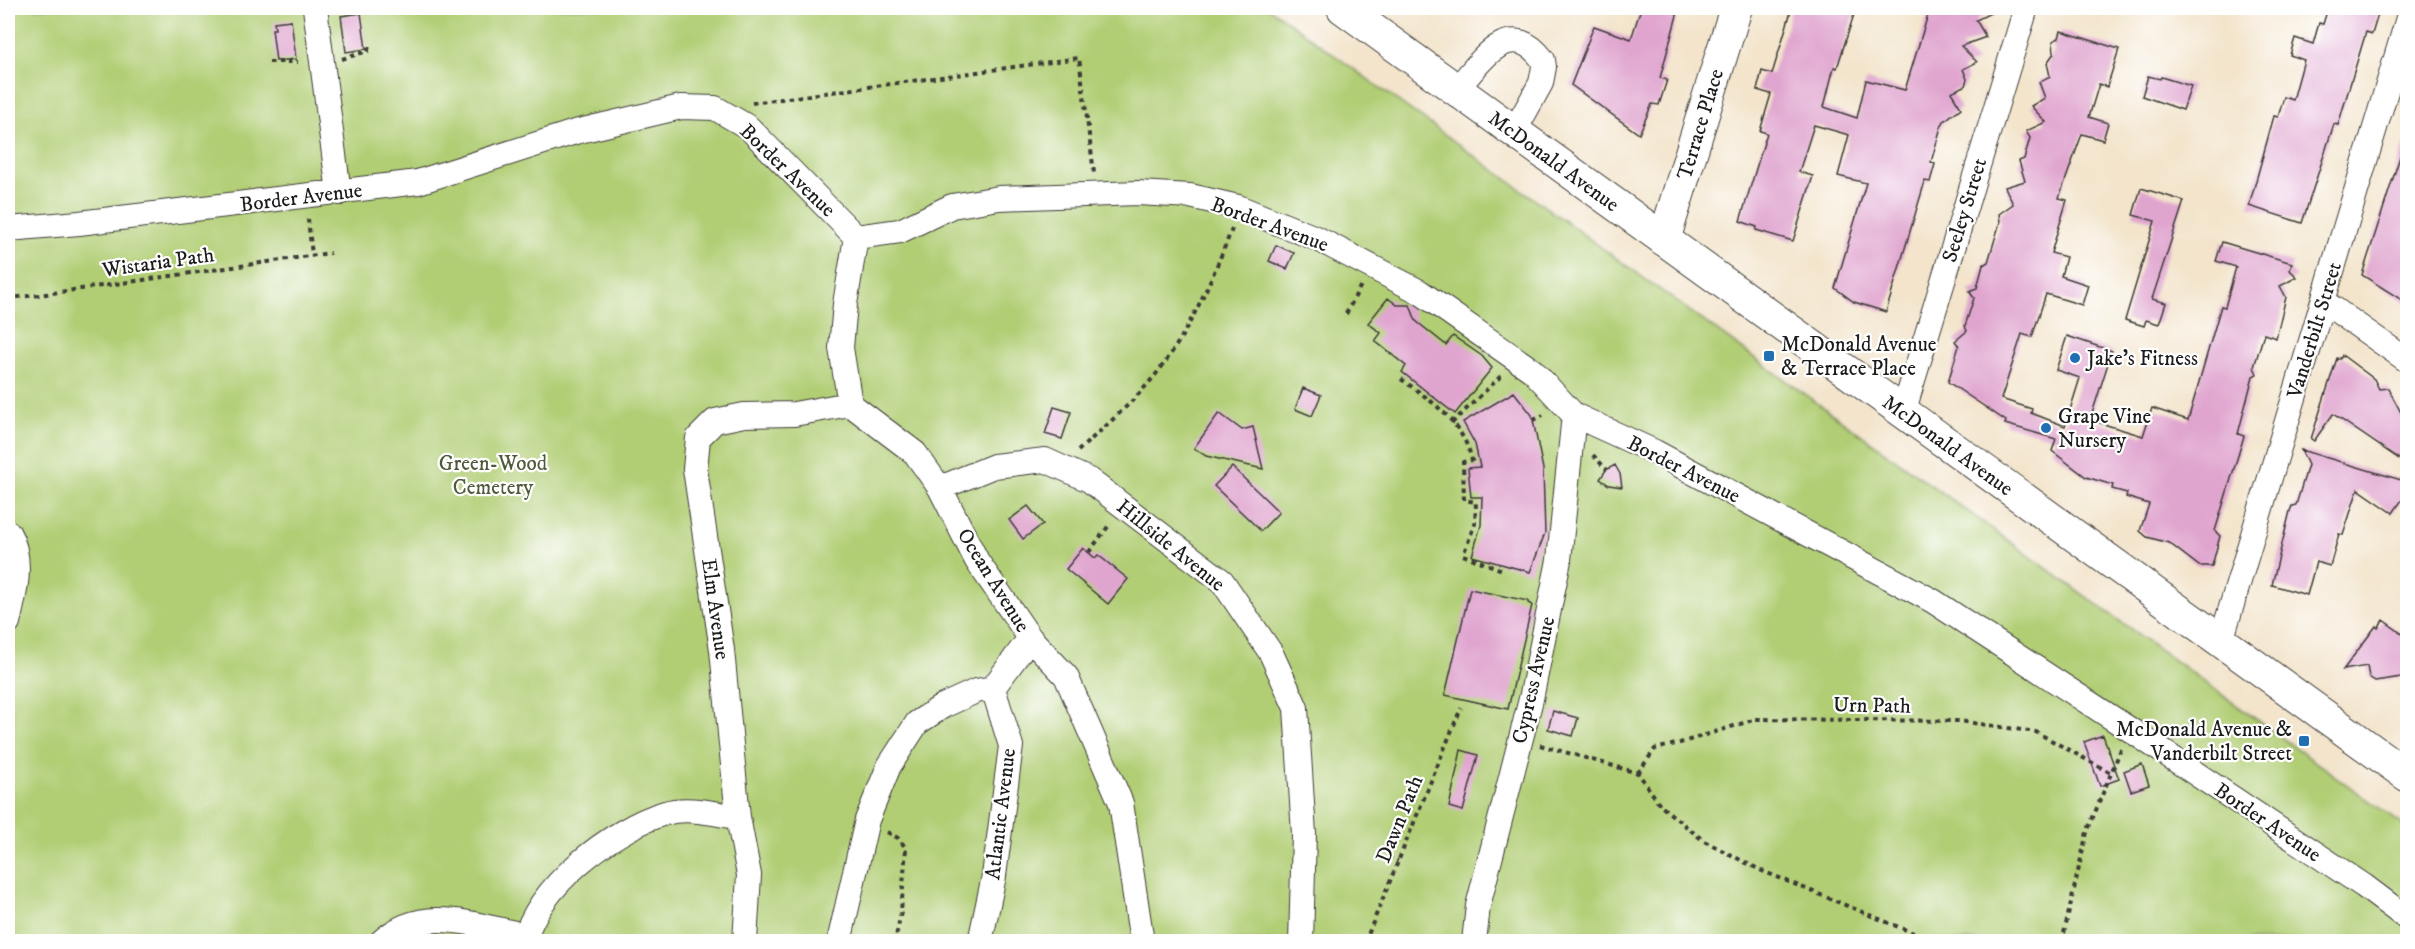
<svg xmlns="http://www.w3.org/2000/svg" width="2415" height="949" viewBox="0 0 2415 949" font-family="'IM FELL DW Pica',serif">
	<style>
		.green { fill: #b1ce75; stroke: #667548; stroke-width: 1.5 }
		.building { fill: #e0a5cf }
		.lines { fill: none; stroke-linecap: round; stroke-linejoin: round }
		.minor-casing { stroke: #3c3a36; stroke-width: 26 }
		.major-casing { stroke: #3c3a36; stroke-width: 34 }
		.path { stroke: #3c3a36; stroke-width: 4; stroke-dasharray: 4.5 4.5; stroke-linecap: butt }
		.minor { stroke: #fff; stroke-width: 24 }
		.major { stroke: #fff; stroke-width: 32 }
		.poi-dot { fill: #1f6fb2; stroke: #fff; stroke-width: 2 }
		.labels { text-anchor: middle; stroke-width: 4.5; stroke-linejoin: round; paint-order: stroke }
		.street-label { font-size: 21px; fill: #1c1c1c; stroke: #fff }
		.poi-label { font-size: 21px; fill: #1c1c1c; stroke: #fff; text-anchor: start }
		.park-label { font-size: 21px; fill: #505a3b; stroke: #fff }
	</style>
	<rect width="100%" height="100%" fill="#fff"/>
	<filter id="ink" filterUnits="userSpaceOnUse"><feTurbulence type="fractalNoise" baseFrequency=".0167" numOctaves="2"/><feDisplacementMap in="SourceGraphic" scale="12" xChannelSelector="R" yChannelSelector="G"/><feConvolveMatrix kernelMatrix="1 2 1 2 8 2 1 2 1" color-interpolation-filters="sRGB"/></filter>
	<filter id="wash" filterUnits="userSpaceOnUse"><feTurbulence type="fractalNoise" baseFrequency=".008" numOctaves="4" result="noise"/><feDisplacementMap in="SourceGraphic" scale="24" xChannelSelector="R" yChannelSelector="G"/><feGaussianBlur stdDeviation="1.35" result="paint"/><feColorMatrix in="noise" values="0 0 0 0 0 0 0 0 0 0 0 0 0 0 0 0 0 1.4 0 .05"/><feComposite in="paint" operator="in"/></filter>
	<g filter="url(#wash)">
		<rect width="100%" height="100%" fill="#f3e4cb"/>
		<path class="green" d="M8,8H1269L2407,828V941H8Z"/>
		<g id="blocks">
			<path class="building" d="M1641,8H1679L1660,78L1667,80L1659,105L1652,104L1639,134L1571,85L1594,26L1631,39Z
				M1792,8H1856L1837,68L1834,67L1824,107L1857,118L1866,80L1905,90L1930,8H2001L1976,20L1986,37L1961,46L1977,62L1963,69L1967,79L1965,86L1951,92L1961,108L1944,121L1941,127L1931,162L1935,164L1930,182L1925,181L1886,312L1854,302L1835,288L1866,183L1838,176L1849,135L1814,125L1799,172L1813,176L1793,241L1756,230L1757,227L1740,221L1767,133L1760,131L1771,94L1757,90L1762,71L1772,74Z
				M2328,8H2380L2372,34L2366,32L2338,125L2334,124L2302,223L2249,206L2274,116L2278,117L2284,97L2293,100L2304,60L2290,55L2295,38L2313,44L2319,23L2323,24Z
				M361,13L366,49L346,52L341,16Z
				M291,20L296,59L276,61L272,29H275L274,22Z
				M2061,31L2119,49L2107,87L2099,84L2089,117L2108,123L2103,140L2082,134L2059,198L2067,200L2051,253L2066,257L2061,276L2088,285L2082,305L2046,294L2032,337L2022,334L2001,399L2032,409L2031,413L2065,426L2080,378L2056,370L2067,336L2112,351L2090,420L2143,436L2152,408L2188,420L2221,306L2225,307L2236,267L2216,261L2222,242L2292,263L2290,270L2297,277L2280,286L2286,297L2276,338L2264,334L2254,367L2257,374L2253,376L2238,434L2244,436L2215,531L2220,536L2212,566H2199L2169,543L2147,537L2140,531L2149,504L2126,497L2127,493L2112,489L2113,485L2086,477L2052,451L2056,439L2005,424L2006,421L1948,382L1959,346L1955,341L1967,331L1965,326L1974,298L1969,291L1977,288L1983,265L1988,262L2000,222L1999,214L2013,204L2005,187L2025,181L2019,161L2024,159L2030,138L2026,131L2046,122L2031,106L2045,98L2039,82L2050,76L2047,63L2054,53L2053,41L2059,38Z
				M2148,76L2160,79L2161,77L2191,86L2183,110L2142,96Z
				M2404,144H2408V304L2362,275Z
				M2141,188L2184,201L2152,299L2166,303L2159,324L2146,320L2144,326L2125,320L2155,221L2133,215Z
				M1276,245L1294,253L1287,269L1269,261Z
				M1388,298L1397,305H1410L1416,321L1446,345L1453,336L1482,356L1492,368L1455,414L1402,372L1406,366L1375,341L1381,333L1368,323Z
				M2342,355L2374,379L2379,389L2388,388L2408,426V465L2333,414L2314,441L2311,439L2337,358L2339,359Z
				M1303,388L1321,395L1312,416L1295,409Z
				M1514,392L1532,415L1543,469L1545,533L1530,572L1472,556L1481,525L1482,497H1471L1468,468L1480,467L1475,444L1463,422Z
				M1054,407L1071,412L1062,439L1045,434Z
				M1219,413L1242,430L1253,427L1263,469L1206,456L1194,448Z
				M2301,450L2408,482V491L2393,513L2358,489L2343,535L2339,534L2330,566L2316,562L2307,595L2272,585L2290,511L2292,506L2296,505L2308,465Z
				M1615,465L1620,474L1622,487L1609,485L1600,479L1606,470Z
				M1232,467L1279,512L1261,531L1214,486Z
				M1028,506L1043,524L1023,539L1009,520Z
				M1083,548L1095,558L1098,555L1128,579L1108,604L1066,569Z
				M1470,589L1528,601V603L1532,605L1508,709L1445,695Z
				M2383,620L2408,638V676L2375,681L2369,677L2367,666L2343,670L2376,626L2378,628Z
				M1553,711L1578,718L1573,736L1548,729Z
				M2103,735L2119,779L2100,786L2084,742Z
				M1461,750L1478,755L1463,811L1449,807Z
				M2142,764L2149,785L2131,791L2124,771Z"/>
		</g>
	</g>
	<g filter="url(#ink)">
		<use href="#blocks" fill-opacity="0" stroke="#3c3a36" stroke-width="1.5"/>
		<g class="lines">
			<defs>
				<path id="minor" d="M315,8L339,193
					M1456,90C1479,64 1509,14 1543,60L1544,67L1541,83L1514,132
					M8,229L79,223L418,182L575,132L681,107L715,108L748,127L856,237L900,231L952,206L999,198L1138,193L1190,196L1238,207L1318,239L1420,292L1533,371L1574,415L1655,452L1933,601L2129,729L2364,886L2408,919
					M856,237L845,304L841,348L850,404L915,453L940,488L977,561L1030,638L1066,676L1121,803L1142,942
					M2323,301L2408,361
					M1903,413L2026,8
					M940,488L994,466L1045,460L1089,480L1222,581L1271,653L1296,708L1304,834L1301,942
					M8,532C24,559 15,594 8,622
					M2221,641L2408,18
					M381,942C423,903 476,926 525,935
					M524,942C538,886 612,829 665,813C688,806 715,814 738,817
					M745,942L749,875L738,817L722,650L695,469L698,438L715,421L744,415L794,414L850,404
					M839,942L867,820L889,766L917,723L943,706L976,691L993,688L1030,638
					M980,942L994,876L1011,746L993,688
					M1474,942L1478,906L1531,699L1559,560L1574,415"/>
				<path id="major" d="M1343,8L2408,776
					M1664,240L1736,8"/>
			</defs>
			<use href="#minor" class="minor-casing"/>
			<use href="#major" class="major-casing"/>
			<path class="path" d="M342,59L368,51L369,43
				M269,62H298
				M752,103L1079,58L1094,173
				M308,219L312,255
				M8,298L39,295L330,253
				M1346,314L1361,285
				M1401,379C1432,401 1462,421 1472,460L1463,462L1464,500L1476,502L1475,524L1463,555L1505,571
				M1533,420L1543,415
				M1452,423L1502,375
				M1078,451C1111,421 1147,391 1172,352C1197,314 1215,271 1232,229
				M1593,455L1607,470
				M1089,552L1110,524
				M1540,745L1638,773L1661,806L1704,841L1760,870L1928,939L1952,942
				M1638,773L1655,749L1680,743L1756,719L1959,721L2036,732L2111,773
				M887,832L898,838L906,848L901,912L895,942
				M1388,857L1398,861
				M1365,942L1461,708
				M2062,942L2087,832L2121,749"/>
			<use href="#minor" class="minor"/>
			<use href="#major" class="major"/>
		</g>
	</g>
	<g class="poi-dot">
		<rect x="1763" y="350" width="12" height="12" rx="3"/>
		<circle cx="2075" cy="358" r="6"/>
		<circle cx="2046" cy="428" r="6"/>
		<rect x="2298" y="735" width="12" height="12" rx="3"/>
	</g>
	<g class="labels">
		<g class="street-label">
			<text transform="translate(1700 124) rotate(-73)" y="7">Terrace Place</text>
			<text transform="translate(1554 161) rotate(36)" y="7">McDonald Avenue</text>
			<text transform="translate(788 170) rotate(44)" y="7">Border Avenue</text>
			<text transform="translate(301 197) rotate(-7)" y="7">Border Avenue</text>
			<text transform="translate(1964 210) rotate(-73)" y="7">Seeley Street</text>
			<text transform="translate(1270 224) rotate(20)" y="7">Border Avenue</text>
			<text transform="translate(158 262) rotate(-8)" y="7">Wistaria Path</text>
			<text transform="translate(2314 330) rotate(-73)" y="7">Vanderbilt Street</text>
			<text transform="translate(1948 445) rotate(36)" y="7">McDonald Avenue</text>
			<text transform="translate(1684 469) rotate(27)" y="7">Border Avenue</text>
			<text transform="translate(1171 545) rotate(39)" y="7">Hillside Avenue</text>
			<text transform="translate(994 580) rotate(58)" y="7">Ocean Avenue</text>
			<text transform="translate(716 609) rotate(82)" y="7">Elm Avenue</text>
			<text transform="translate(1533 680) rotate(-77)" y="7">Cypress Avenue</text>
			<text transform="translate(1872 705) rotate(1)" y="7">Urn Path</text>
			<text transform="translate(1000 814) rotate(-83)" y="7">Atlantic Avenue</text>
			<text transform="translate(1399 819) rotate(-68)" y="7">Dawn Path</text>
			<text transform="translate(2268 822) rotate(34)" y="7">Border Avenue</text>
		</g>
		<g class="poi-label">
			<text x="1781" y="351">McDonald Avenue<tspan x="1781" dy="24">&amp; Terrace Place</tspan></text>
			<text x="2087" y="365">Jake's Fitness</text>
			<text x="2058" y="423">Grape Vine<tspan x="2058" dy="24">Nursery</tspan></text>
			<text x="2292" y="736" text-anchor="end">McDonald Avenue &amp;<tspan x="2292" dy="24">Vanderbilt Street</tspan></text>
		</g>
		<g class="park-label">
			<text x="493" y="470">Green-Wood<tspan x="493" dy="24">Cemetery</tspan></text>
		</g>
	</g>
	<rect width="2415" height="949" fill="none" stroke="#fff" stroke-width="30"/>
</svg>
